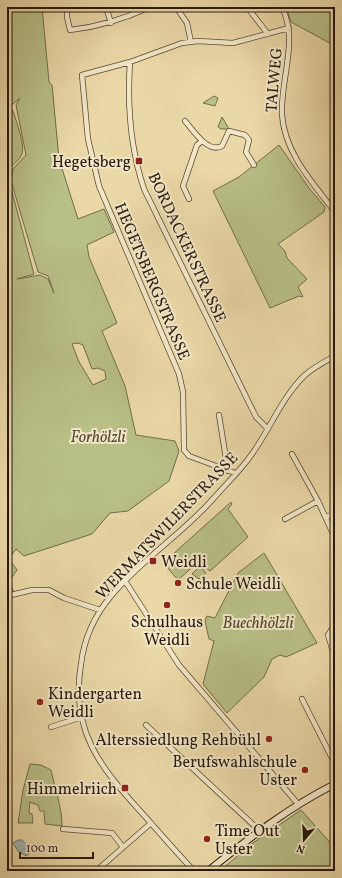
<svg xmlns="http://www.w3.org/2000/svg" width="342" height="878" viewBox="0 0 342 878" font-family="Vollkorn,serif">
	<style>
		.green { fill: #b8bf87; stroke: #706c4c; fill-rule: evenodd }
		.water { fill: #9fb6b4; stroke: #6f7772 }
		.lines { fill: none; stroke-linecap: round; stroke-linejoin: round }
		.street-casing { stroke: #594936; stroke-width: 6 }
		.secondary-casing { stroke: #281910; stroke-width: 8 }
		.street { stroke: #f2e6c6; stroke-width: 4.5 }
		.secondary { stroke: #f2e6c6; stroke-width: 6 }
		.poi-dot { fill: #8f2418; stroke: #f2e6c6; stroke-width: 1.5 }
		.labels { text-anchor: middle; stroke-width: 4; stroke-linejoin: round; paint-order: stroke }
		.street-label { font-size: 16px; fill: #281910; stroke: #f2e6c6 }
		.poi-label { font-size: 16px; fill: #281910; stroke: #f2e6c6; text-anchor: end }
		.park-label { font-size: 16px; font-style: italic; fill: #534b34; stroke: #f2e6c6 }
	</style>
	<rect width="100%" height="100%" fill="#ebd8a7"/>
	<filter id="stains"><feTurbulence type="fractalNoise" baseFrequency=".005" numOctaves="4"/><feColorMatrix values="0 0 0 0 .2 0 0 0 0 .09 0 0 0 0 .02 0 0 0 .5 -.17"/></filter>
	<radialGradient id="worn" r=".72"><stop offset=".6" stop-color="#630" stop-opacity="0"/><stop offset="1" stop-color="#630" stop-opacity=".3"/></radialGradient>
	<path class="green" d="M7,7H42L49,82L52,85L59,159L78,219L104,209L114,232L87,245L89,257L117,323L102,331L125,386L136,435L175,441L179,451L169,481L128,511L110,513L92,534L24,556L16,549L9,559L17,570L9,582L15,594L7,596V111L9,108L13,111C16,120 25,145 22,154C18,164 7,165 8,177L34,274L17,279L40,275L48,279L54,293L48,276L38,272L11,181L13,169L26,155L16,105L20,98L7,109ZM78,343L83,345L92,369L98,368L105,371L106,379L93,385L79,362L72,344Z
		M286,7H335V46L291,22Z
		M214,96L218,98L215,106L203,103Z
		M222,117L229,129H221L218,127Z
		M279,145L309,188L325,207L324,212L278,244L285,251L287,258L307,279L298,287L303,297L299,296L270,308L213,191L239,177Z
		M231,502L232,504L228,509L248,537L210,571L198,562L178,580L165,565L174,557L172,555Z
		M264,553L317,643L286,657L280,655L272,659L264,677L227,713L203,684L214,641L209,639L205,621L207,616L215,618L238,573Z
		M200,566L206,573L199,579L192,574Z
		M30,764L41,765L51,770C55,789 62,807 62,826L45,824L44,811H40L38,805L30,802L29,813L32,814L33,823H18L23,790Z
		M301,810L335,848V871H220L250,845Z"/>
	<path class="water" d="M18,840H22L30,848V853L26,856L18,851L13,843Z"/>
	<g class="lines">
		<defs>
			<path id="street" d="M67,7V17L70,30C98,27 124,19 150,7
				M106,7L111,23
				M176,7L187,23L191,42
				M247,7L268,34
				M282,7C299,42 280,79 282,115C285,154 313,183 335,212
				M130,62C127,106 130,147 144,189L256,417L268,429
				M185,121C193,130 208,154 222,146L229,131L245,135L249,140L246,152L254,165
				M189,199L183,186L197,145L201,142
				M219,415L228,471
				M292,454L318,501L335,538
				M235,473L189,456L184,450L183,392L179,374L99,186L88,139L82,75L130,62L182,43L198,41L233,43L289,28
				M326,517L335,514
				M285,519L318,501
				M125,581L179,665L298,804
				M7,596L32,590H49L64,598L100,610
				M335,627L332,629L328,635L335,658
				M302,699L335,764
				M146,725L260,831
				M51,727L82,717
				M63,829L112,833L123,847
				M96,871L151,823
				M194,871C176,852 159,832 141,812C100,767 70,730 81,664C84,639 95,615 111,596C141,560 182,534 213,499C226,484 241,470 252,454C270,429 282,397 305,375C314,367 324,362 335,356"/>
			<path id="secondary" d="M208,871C248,839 289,807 335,784"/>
		</defs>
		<use href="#street" class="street-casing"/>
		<use href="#secondary" class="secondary-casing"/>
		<use href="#street" class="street"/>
		<use href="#secondary" class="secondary"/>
	</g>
	<g class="poi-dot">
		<rect x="135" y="157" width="8" height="8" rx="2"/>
		<rect x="149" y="557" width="8" height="8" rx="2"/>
		<circle cx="178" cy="583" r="4"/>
		<circle cx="167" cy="605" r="4"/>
		<circle cx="40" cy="702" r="4"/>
		<circle cx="269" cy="739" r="4"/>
		<circle cx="305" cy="770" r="4"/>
		<rect x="121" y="784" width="8" height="8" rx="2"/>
		<circle cx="207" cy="839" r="4"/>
	</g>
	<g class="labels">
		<g class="street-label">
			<text transform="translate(273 80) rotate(-85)" y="6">TALWEG</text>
			<text transform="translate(188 247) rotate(65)" y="6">BORDACKERSTRASSE</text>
			<text transform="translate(153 281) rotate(67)" y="6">HEGETSBERGSTRASSE</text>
			<text transform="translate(166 525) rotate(-46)" y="6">WERMATSWILERSTRASSE</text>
		</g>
		<g class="poi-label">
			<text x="131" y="167">Hegetsberg</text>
			<text x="161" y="567" text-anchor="start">Weidli</text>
			<text x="186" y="589" text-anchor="start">Schule Weidli</text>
			<text x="167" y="627" text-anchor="middle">Schulhaus<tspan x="167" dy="18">Weidli</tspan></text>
			<text x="48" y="699" text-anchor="start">Kindergarten<tspan x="48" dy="18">Weidli</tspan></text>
			<text x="261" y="745">Alterssiedlung Rehbühl</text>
			<text x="297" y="767">Berufswahlschule<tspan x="297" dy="18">Uster</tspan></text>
			<text x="117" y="794">Himmelriich</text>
			<text x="215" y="836" text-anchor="start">Time Out<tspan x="215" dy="18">Uster</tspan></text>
		</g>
		<g class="park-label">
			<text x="98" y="442">Forhölzli</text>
			<text x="258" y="628">Buechhölzli</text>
		</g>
	</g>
	<rect width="342" height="878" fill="none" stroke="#ebd8a7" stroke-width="24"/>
	<rect x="8" y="8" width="326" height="862" fill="none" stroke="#281910" stroke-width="2"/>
	<rect x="12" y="12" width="318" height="854" fill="none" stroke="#281910"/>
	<g transform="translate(304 840) rotate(199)" stroke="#f2e6c6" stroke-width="3" paint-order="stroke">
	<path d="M0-3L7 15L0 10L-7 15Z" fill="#281910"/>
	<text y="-6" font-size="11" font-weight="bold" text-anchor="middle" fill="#281910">N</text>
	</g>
	<path d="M20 852v6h73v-6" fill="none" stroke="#281910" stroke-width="2"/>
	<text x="26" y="852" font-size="12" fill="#281910" stroke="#f2e6c6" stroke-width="3" paint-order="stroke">100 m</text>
	<rect width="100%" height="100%" filter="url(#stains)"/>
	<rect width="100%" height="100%" fill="url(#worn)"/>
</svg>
